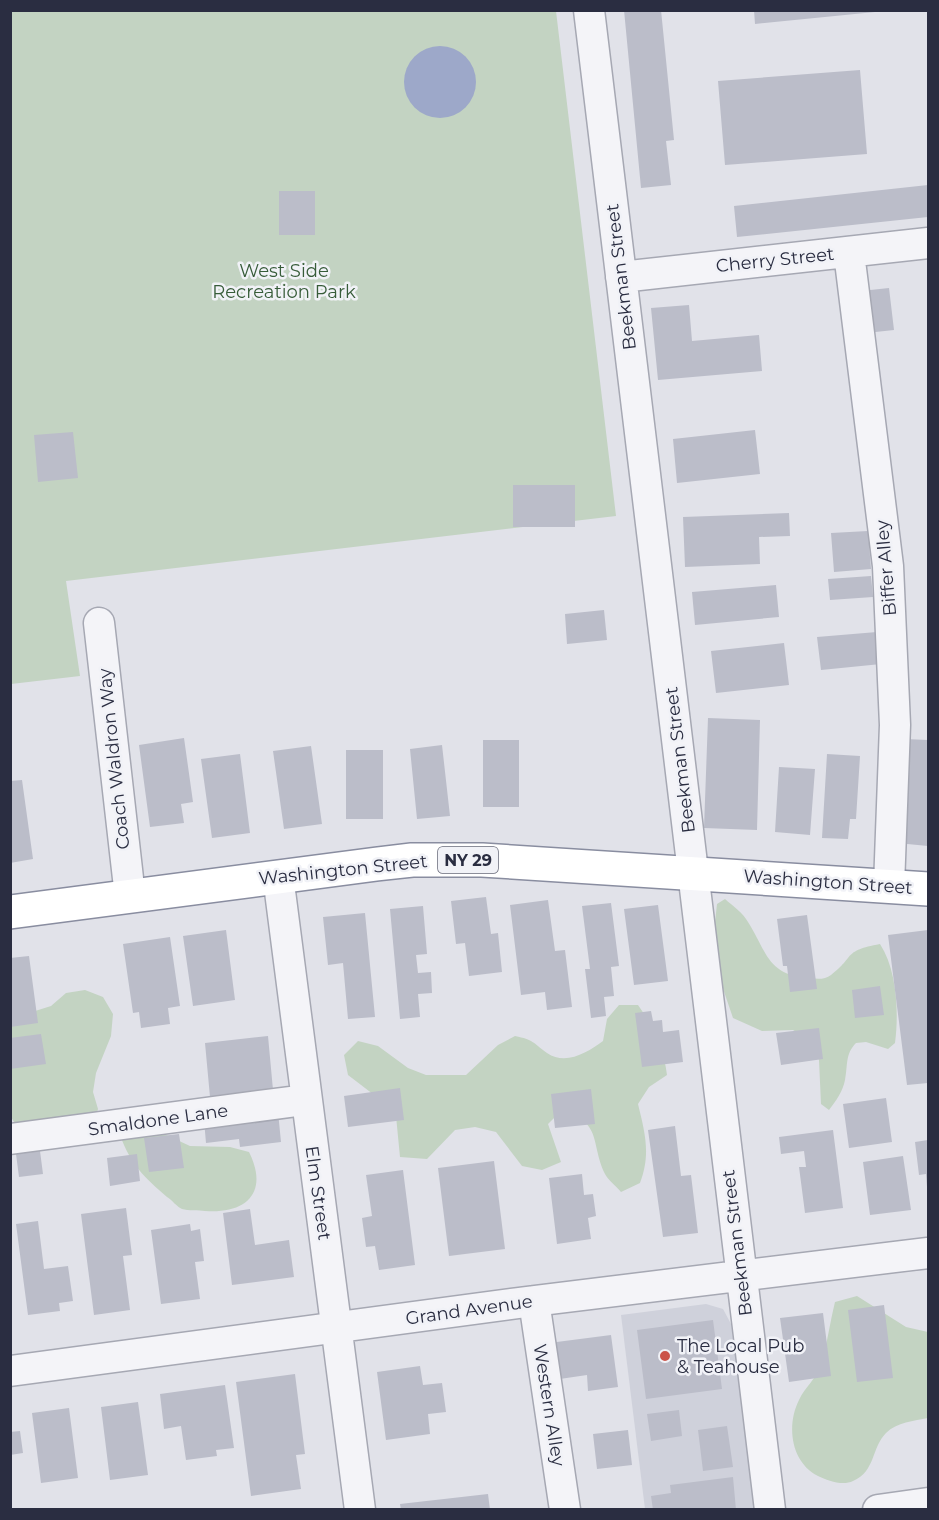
<svg xmlns="http://www.w3.org/2000/svg" width="939" height="1520" viewBox="0 0 939 1520" font-family="Montserrat,sans-serif">
	<style>
		.built { fill: #cfd1db }
		.green { fill: #c3d3c2 }
		.water { fill: #9da8c9 }
		.building { fill: #bbbdc9 }
		.lines { fill: none; stroke-linecap: round; stroke-linejoin: round }
		.minor-casing { stroke: #a6a8b3; stroke-width: 33 }
		.highway-casing { stroke: #898da0; stroke-width: 36 }
		.minor { stroke: #f4f4f8; stroke-width: 30 }
		.highway { stroke: #fff; stroke-width: 33 }
		.poi-dot { fill: #cb5349; stroke: #f1f2f7; stroke-width: 2 }
		.labels { text-anchor: middle; stroke-width: 5; stroke-linejoin: round; paint-order: stroke }
		.shield { fill: #f1f2f7; stroke: #666878; stroke-width: 1.5 }
		.shield-label { font-size: 16px; font-weight: bold; fill: #2a2d41 }
		.street-label { font-size: 18px; fill: #2a2d41; stroke: #f1f2f7 }
		.park-label { font-size: 18px; fill: #375c39; stroke: #f1f2f7 }
		.poi-label { font-size: 18px; fill: #2a2d41; stroke: #f1f2f7; text-anchor: start }
	</style>
	<rect width="100%" height="100%" fill="#e1e2e9"/>
	<path class="built" d="M706,1304L723,1309L731,1324L756,1509H645L621,1315Z"/>
	<path class="green" d="M10,11H556L616,516L66,581L80,676L11,684Z
		M725,899C733,906 743,913 748,922C767,952 767,975 809,978C816,979 825,980 831,975C856,956 842,951 880,944C897,970 899,1013 895,1043L888,1049L866,1042L856,1043C845,1054 848,1065 845,1080C843,1091 836,1101 829,1110L821,1104L819,1060L811,1041L793,1030L762,1031L733,1018L716,968L712,949L717,904Z
		M85,990L103,997L113,1014L111,1036L96,1073L93,1092L98,1109L92,1129L19,1130L11,1117V1012H32L51,1006L66,993Z
		M619,1005H638C653,1026 664,1049 667,1075L649,1087L638,1104C645,1133 651,1154 640,1183L621,1192C616,1186 608,1180 605,1174C590,1142 603,1125 563,1109L548,1124L561,1162L542,1170L522,1166L496,1132L475,1127L455,1130L427,1159L400,1157L396,1116L382,1101L348,1075L344,1055L358,1041L378,1046L408,1068L426,1075H466L498,1045L515,1036C534,1040 532,1042 547,1053C566,1066 588,1052 603,1041L607,1019Z
		M134,1120L190,1146L230,1147L249,1152C269,1192 247,1214 205,1211C199,1210 188,1211 182,1209C177,1207 172,1200 167,1197C144,1177 131,1165 120,1135Z
		M857,1296L906,1327L928,1332V1418C914,1421 897,1422 886,1433C871,1448 876,1471 853,1481C843,1486 828,1481 818,1476C791,1462 786,1426 799,1400C805,1387 816,1379 821,1365C827,1345 830,1322 835,1302Z"/>
	<path class="water" d="M404 82a36 36 0 1 1 72 0a36 36 0 1 1-72 0Z"/>
	<path class="building" d="M624,10H661L674,140L666,141L671,185L641,188Z
		M754,10H875V12L755,24Z
		M860,70L867,154L725,165L718,81Z
		M928,185V217L737,237L734,206Z
		M279,191H315V235H279Z
		M889,288L894,330L866,333L861,291Z
		M689,305L692,341L759,335L762,371L658,380L651,308Z
		M755,430L760,474L677,483L673,439Z
		M73,432L78,478L38,482L34,435Z
		M513,485H575V527H513Z
		M789,513L790,536L759,537L760,564L685,567L683,517Z
		M868,531L871,569L834,572L831,533Z
		M871,576L873,597L830,600L828,579Z
		M776,585L779,617L695,625L692,592Z
		M604,610L607,640L567,644L565,614Z
		M877,632L881,664L821,670L817,637Z
		M784,643L789,685L716,693L711,651Z
		M708,718L760,720L757,830L704,828Z
		M184,738L193,802L181,804L184,823L150,827L139,745Z
		M905,739L928,740V846L897,843Z
		M483,740H519V807H483Z
		M442,745L450,816L417,819L410,749Z
		M311,746L322,824L284,829L273,751Z
		M346,750H383V819H346Z
		M240,754L250,833L212,838L201,759Z
		M827,754L860,756L856,819H850L848,839L822,838Z
		M779,767L815,769L810,835L775,832Z
		M22,780L33,859L10,863V781Z
		M486,897L491,934L498,933L502,972L469,976L465,943L456,944L451,901Z
		M548,900L555,951L565,950L572,1007L547,1010L545,992L521,995L510,905Z
		M611,903L619,966L611,967L614,996L604,997L606,1016L591,1018L585,969H590L582,906Z
		M658,905L668,981L634,985L624,909Z
		M423,906L427,954L416,955L418,973L431,972L432,993L418,994L420,1017L400,1019L390,909Z
		M365,913L375,1017L348,1019L343,963L328,965L323,917Z
		M807,915L817,989L790,992L787,966H783L777,919Z
		M226,930L235,1000L193,1006L183,936Z
		M928,930V1083L907,1085L888,935Z
		M170,937L180,1006L168,1008L170,1024L141,1028L139,1012L133,1013L123,944Z
		M29,956L38,1023L10,1027V958Z
		M880,986L884,1015L855,1018L852,990Z
		M651,1011L653,1021L662,1020L663,1032L679,1030L683,1062L642,1067L635,1013Z
		M819,1028L823,1059L781,1065L776,1033Z
		M41,1034L46,1064L10,1069V1038Z
		M268,1036L273,1090L210,1097L205,1043Z
		M400,1088L404,1120L348,1127L344,1096Z
		M591,1089L595,1124L555,1128L551,1094Z
		M886,1098L892,1142L849,1148L843,1104Z
		M278,1112L281,1142L240,1147L239,1139L206,1143L204,1120Z
		M675,1126L681,1176L691,1175L698,1233L663,1237L648,1130Z
		M833,1130L843,1208L805,1213L799,1167H806L804,1151L781,1154L779,1137Z
		M179,1134L184,1168L149,1172L144,1138Z
		M928,1140V1187H927L926,1174L919,1175L915,1142Z
		M40,1151L43,1174L19,1177L16,1154Z
		M137,1154L140,1181L110,1186L107,1158Z
		M903,1156L911,1210L870,1215L863,1162Z
		M494,1161L505,1249L449,1256L438,1168Z
		M403,1170L415,1265L379,1270L375,1246L366,1247L362,1218L372,1216L366,1175Z
		M582,1174L584,1195L593,1194L596,1216L588,1218L591,1239L557,1244L549,1178Z
		M126,1208L132,1255L123,1256L130,1310L94,1315L81,1214Z
		M250,1209L255,1245L289,1240L294,1277L232,1285L223,1213Z
		M38,1221L44,1269L68,1266L73,1301L59,1303L60,1311L28,1315L16,1224Z
		M190,1224L191,1231L200,1229L204,1261L195,1262L200,1299L161,1304L151,1230Z
		M884,1305L893,1378L857,1382L848,1310Z
		M823,1313L831,1376L789,1382L780,1318Z
		M713,1320L722,1389L646,1399L637,1330Z
		M611,1335L618,1387L588,1391L587,1375L553,1380L549,1343Z
		M420,1366L423,1385L442,1383L446,1412L428,1414L430,1434L386,1440L377,1372Z
		M295,1374L305,1454L296,1455L301,1489L251,1496L236,1382Z
		M225,1385L234,1448L216,1450L217,1456L186,1460L181,1426L164,1429L160,1394Z
		M138,1402L148,1475L110,1480L101,1407Z
		M69,1408L78,1478L41,1483L32,1413Z
		M679,1410L682,1436L651,1441L647,1414Z
		M727,1426L733,1467L703,1471L698,1430Z
		M628,1430L632,1465L597,1469L593,1434Z
		M20,1431L23,1453L10,1455V1432Z
		M733,1477L736,1510H653L651,1496L671,1493L670,1485Z
		M488,1494L490,1510H401L400,1504Z"/>
	<g class="lines">
		<defs>
			<path id="minor" d="M589,10L770,1510
				M849,253L888,566L895,725L889,886
				M621,277L928,243
				M99,623L130,896
				M278,876L360,1510
				M10,1139L305,1100
				M534,1301L565,1510
				M10,1371L534,1301L928,1253
				M878,1510L928,1503"/>
			<path id="highway" d="M10,912L377,864L412,860H482L928,889"/>
		</defs>
		<use href="#minor" class="minor-casing"/>
		<use href="#highway" class="highway-casing"/>
		<use href="#minor" class="minor"/>
		<use href="#highway" class="highway"/>
	</g>
	<circle class="poi-dot" cx="665" cy="1356" r="6"/>
	<g class="labels">
		<rect class="shield" x="438" y="847" width="60" height="26" rx="4.5"/>
		<g class="shield-label">
			<text x="468" y="866">NY 29</text>
		</g>
		<g class="street-label">
			<text transform="translate(775 260) rotate(-6)" y="6">Cherry Street</text>
			<text transform="translate(621 277) rotate(-97)" y="6">Beekman Street</text>
			<text transform="translate(886 568) rotate(-95)" y="6">Biffer Alley</text>
			<text transform="translate(114 759) rotate(-96)" y="6">Coach Waldron Way</text>
			<text transform="translate(680 760) rotate(-97)" y="6">Beekman Street</text>
			<text transform="translate(343 870) rotate(-6)" y="6">Washington Street</text>
			<text transform="translate(828 882) rotate(4)" y="6">Washington Street</text>
			<text transform="translate(158 1120) rotate(-8)" y="6">Smaldone Lane</text>
			<text transform="translate(318 1193) rotate(82)" y="6">Elm Street</text>
			<text transform="translate(737 1243) rotate(-97)" y="6">Beekman Street</text>
			<text transform="translate(469 1310) rotate(-8)" y="6">Grand Avenue</text>
			<text transform="translate(549 1405) rotate(81)" y="6">Western Alley</text>
		</g>
		<g class="park-label">
			<text x="284" y="277">West Side<tspan x="284" dy="21">Recreation Park</tspan></text>
		</g>
		<g class="poi-label">
			<text x="677" y="1352">The Local Pub<tspan x="677" dy="21">&amp; Teahouse</tspan></text>
		</g>
	</g>
	<rect width="939" height="1520" fill="none" stroke="#2a2d41" stroke-width="24"/>
</svg>
